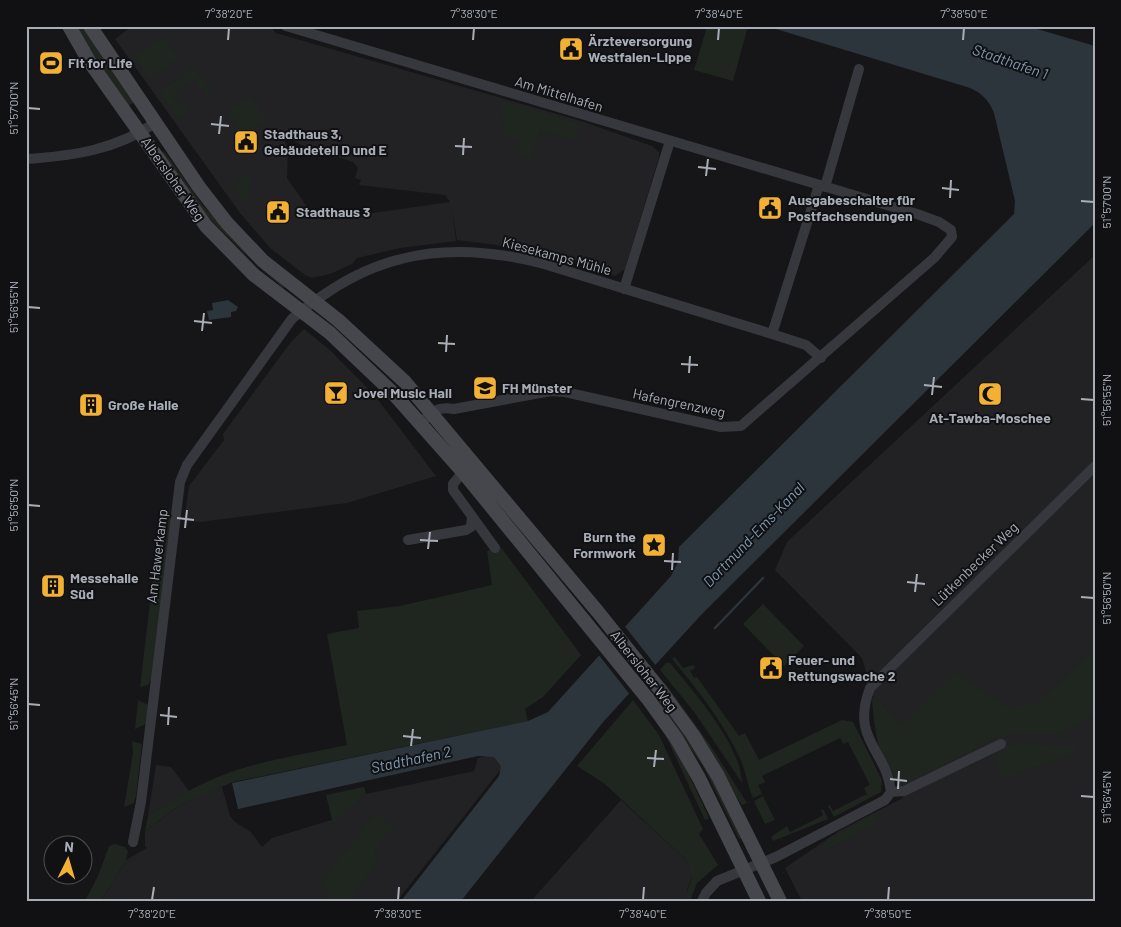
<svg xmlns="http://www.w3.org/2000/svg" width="1121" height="927" viewBox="0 0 1121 927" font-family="Barlow,sans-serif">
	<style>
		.built { fill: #222225; fill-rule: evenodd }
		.green { fill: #1e261f }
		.water { fill: #2c353c }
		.pier { fill: #161618 }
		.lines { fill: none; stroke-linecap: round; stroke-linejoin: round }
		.stream { stroke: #2c353c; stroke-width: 2.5 }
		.street { stroke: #37383d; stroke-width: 10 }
		.secondary { stroke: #45474d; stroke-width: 14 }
		.ticks { fill: none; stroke: #a8adb8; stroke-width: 2 }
		.labels { text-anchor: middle; stroke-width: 4; stroke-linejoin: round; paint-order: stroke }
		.poi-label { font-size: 14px; font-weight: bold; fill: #a8adb8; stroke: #111113; text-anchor: start }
		.street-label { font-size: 14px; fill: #a8adb8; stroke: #111113 }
		.water-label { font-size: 15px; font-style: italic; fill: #7f9bb3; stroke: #111113 }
		.neatline { fill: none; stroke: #a8adb8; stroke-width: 2 }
		.ticks-label { font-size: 12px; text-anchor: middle; fill: #a8adb8 }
	</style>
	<rect width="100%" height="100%" fill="#161618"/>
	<path class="built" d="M132,26H270L276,33L581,121L652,146L659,152V157L625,269L615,276L575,261L569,266L497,245L457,240L452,208L456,241L400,248L357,258L352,264L330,274L312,278L305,275L270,248L240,213L115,39ZM281,132L299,144L353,162L358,168L355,178L361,180L359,185L445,195L450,202L324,220L312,214L287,178L288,149Z
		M1095,255V901H802L785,868L839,831L903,798L862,658L775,570L787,542Z
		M304,329L331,351L375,396L436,476L347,503L200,522L184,520L189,486L224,440L223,434L291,342Z
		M490,755H495L502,765L501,769L397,901H101L126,860L147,848L145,846V831L180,805L216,788L222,787L230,816L235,822L251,832L262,847L272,838L338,818L366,794L474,771L478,758Z
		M156,765L171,767L189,791L148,816Z
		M621,800L686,860L692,876L687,890L690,901H531Z"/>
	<path class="green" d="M76,26H85L135,102L128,106L89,50Z
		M704,26H748L733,81L694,70L706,30Z
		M163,37L180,58L150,78L135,56Z
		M195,67L199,78L202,77L213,93L208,96L193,79L171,97L190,109L178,118L159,92Z
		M251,96L267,120L244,136L226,112Z
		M503,101L581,124L576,138L581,140H571L540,130L531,159L517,154L521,140L502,134C505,121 499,114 503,101Z
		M164,151L203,206L286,285L283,288L243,252L200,209L161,153Z
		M252,170L248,202H244L232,185Z
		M169,508L171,517L152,678L148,685L140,687L154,569Z
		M500,546L581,655L543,697L525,709L528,721L233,782L180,805L145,831L148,816C172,800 196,785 223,775C262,760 306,754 347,745L327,634L359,628L357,611L400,606L492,585L487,551Z
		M763,604L804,646L784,666L743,624Z
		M1095,649V714L1060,733H1022L996,738L904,784C879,776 873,720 872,698L877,699L898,723L904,722L955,672L1009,709L1034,703L1048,694Z
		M675,657L683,668L693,665L695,668L690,671L694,678L697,677L739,736L745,733L759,760L842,720L853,722L882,780L881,792L834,817L828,806L830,805L833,811L867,794L864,788L870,785L848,742L843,744L840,738L762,776L765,782L758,785L762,794L753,798C747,785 746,771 740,758C722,721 698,690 672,659Z
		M666,663H670C693,691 741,745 742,783L695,713L660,670Z
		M665,683L710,745L747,803L742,805L662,685Z
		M656,692L688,735L744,837L739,839L703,766L652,696Z
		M138,700L148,705L146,724L135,729Z
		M633,700L659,735L703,829L699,834L718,865L697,883L690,901H684L692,877L686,860L605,784L577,766Z
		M663,730L674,743L709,818L705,820Z
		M132,741L142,744L136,796L134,803L124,807L133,753Z
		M1029,743L1055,747H1078L1074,754L1003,778L993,760L994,755L1016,744Z
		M364,787L366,794L333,824L326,795Z
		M763,796L775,820L765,824L754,801Z
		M823,809L828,819L773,841L771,837L787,826L790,832L820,817L823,815L821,810Z
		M377,812L394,827L373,853L380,859L349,901H330L324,896L329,890L320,883Z
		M873,815L877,816L880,820L825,851L822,845L840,832Z
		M115,844L125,847L128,851L126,860L101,901H85L98,876L109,846Z"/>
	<path class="water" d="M766,26H1027L1095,46V223L701,615L604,721L461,901H401L499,776L501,766L494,757L478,756L238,809L232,783L528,721L548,712L671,576L678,562L679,547L1014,214L1015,201L994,113C989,100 980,91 967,87Z
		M228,300L238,307L236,311L231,312V317L209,320L207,311L213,310L212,303Z"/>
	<path class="pier" d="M623,624L657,667L631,696L598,654Z"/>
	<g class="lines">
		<path class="stream" d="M715,628L763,578"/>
		<path class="street" d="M286,26L917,214L939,222L951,230L952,237L934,258L741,426L721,427L565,392L551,391L454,409C438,406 431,411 421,424
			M26,159C73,156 115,150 155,123
			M825,187L859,69
			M624,289L670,141
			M772,334L819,185
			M463,472L453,484V490L495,548
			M408,540L466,530L471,527L472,517
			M891,792C887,750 850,740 870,688L1095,466
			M133,842L141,802L180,482L187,465L291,320C301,310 313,302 325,294C393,247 465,243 544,264L772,334L806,345L821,358
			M702,901L706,893L717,881L776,857L885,800L891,792L904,791L1001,744"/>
		<path class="secondary" d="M69,26L89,61L206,226L254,275L330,333L393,393L463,472L648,699L676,738L699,778L759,901
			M90,26L199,187L227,223L263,261L338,320L405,382L598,612L658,687L693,735L718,776L780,901"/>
	</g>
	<path class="ticks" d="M228,40L229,28M473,40L474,28M718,40L719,28M963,40L964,28M28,108L40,109M211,124L229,126M219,134L221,116M455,146L472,147M463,155L464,138M698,167L716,169M706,176L708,159M942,188L959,190M950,198L951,180M1081,201L1094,202M28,307L40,308M194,321L212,323M202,331L204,313M438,343L455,344M446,352L447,335M681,364L698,365M689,373L690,356M924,385L942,387M932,395L934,377M1081,399L1094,400M28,505L40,506M177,518L194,520M185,528L187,510M420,540L438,541M428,549L430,532M664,561L681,562M672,570L673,553M907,582L925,584M915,592L917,574M1081,597L1094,598M28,704L40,705M160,715L177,717M168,725L169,707M403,736L421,738M411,746L413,729M647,758L664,759M654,767L656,750M890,779L907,781M898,789L899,771M1081,796L1094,797M152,900L154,887M398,900L399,887M643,900L644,887M888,900L889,887"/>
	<defs>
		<symbol id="civic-square" viewBox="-11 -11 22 22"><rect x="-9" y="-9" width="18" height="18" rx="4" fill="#f2b134" stroke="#111113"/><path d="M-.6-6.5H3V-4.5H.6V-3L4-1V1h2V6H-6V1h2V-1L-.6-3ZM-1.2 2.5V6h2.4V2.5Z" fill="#111"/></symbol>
		<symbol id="stadium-square" viewBox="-11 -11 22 22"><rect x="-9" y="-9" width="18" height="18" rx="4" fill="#f2b134" stroke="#111113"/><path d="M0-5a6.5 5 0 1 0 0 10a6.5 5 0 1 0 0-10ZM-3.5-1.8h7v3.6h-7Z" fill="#111"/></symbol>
		<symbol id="university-square" viewBox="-11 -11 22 22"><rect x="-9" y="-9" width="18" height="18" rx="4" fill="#f2b134" stroke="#111113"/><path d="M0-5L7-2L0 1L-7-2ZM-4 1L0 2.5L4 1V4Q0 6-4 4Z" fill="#111"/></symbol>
		<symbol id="bar-square" viewBox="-11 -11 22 22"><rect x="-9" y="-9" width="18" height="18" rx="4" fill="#f2b134" stroke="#111113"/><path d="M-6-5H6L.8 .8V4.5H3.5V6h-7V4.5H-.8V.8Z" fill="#111"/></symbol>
		<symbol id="mosque-square" viewBox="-11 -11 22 22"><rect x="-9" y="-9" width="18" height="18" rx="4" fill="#f2b134" stroke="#111113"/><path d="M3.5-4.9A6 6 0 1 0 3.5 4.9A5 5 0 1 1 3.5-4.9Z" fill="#111"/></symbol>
		<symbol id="building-square" viewBox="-11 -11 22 22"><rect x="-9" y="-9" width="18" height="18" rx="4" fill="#f2b134" stroke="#111113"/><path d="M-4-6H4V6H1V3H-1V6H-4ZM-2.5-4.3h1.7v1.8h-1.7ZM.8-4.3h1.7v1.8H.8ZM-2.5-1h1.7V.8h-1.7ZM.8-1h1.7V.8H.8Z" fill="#111"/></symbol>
		<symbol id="sight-square" viewBox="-11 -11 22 22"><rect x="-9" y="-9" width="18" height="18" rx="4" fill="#f2b134" stroke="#111113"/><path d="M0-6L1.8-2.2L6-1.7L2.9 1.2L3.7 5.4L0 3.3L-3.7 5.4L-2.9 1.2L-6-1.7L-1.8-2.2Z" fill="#111"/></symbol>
	</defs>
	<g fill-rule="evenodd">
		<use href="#civic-square" x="557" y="35" width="28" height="28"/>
		<use href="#stadium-square" x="37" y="49" width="28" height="28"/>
		<use href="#civic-square" x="232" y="128" width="28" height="28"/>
		<use href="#civic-square" x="756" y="194" width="28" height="28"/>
		<use href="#civic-square" x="264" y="198" width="28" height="28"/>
		<use href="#university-square" x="471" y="374" width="28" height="28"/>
		<use href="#bar-square" x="322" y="379" width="28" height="28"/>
		<use href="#mosque-square" x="976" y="380" width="28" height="28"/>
		<use href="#building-square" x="77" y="391" width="28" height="28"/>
		<use href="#sight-square" x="640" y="531" width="28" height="28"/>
		<use href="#building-square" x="39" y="572" width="28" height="28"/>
		<use href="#civic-square" x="757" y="654" width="28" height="28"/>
	</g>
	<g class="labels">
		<g class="poi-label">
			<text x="588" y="46">Ärzteversorgung<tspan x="588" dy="16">Westfalen-Lippe</tspan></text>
			<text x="68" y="68">Fit for Life</text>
			<text x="264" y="139">Stadthaus 3,<tspan x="264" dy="16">Gebäudeteil D und E</tspan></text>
			<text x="788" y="205">Ausgabeschalter für<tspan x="788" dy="16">Postfachsendungen</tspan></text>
			<text x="296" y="217">Stadthaus 3</text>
			<text x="502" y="393">FH Münster</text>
			<text x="354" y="398">Jovel Music Hall</text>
			<text x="108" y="410">Große Halle</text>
			<text x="990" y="423" text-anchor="middle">At-Tawba-Moschee</text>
			<text x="636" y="542" text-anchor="end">Burn the<tspan x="636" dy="16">Formwork</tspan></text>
			<text x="70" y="583">Messehalle<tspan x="70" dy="16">Süd</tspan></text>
			<text x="788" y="665">Feuer- und<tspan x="788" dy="16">Rettungswache 2</tspan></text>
		</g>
		<g class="street-label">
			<text transform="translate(559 94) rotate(17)" y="5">Am Mittelhafen</text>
			<text transform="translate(173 179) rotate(55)" y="5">Albersloher Weg</text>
			<text transform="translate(557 256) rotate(15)" y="5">Kiesekamps Mühle</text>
			<text transform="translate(679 403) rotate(12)" y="5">Hafengrenzweg</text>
			<text transform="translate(157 556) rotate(-83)" y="5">Am Hawerkamp</text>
			<text transform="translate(975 564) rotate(-44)" y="5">Lütkenbecker Weg</text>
			<text transform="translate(644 671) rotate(52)" y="5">Albersloher Weg</text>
		</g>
		<g class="water-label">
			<text transform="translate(1010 62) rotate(19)" y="5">Stadthafen 1</text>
			<text transform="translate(754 535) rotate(-46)" y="5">Dortmund-Ems-Kanal</text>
			<text transform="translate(411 760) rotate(-12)" y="5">Stadthafen 2</text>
		</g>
	</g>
	<rect width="1121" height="927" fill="none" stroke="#111113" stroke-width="55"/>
	<g transform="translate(68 860) rotate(5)"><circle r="24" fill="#111113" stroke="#4d4f55"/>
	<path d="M0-4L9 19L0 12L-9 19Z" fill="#f2b134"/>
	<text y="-8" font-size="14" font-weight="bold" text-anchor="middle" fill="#a8adb8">N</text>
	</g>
	<rect x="28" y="28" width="1066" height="872" class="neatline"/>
	<g class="ticks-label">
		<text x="229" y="18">7°38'20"E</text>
		<text x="474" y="18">7°38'30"E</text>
		<text x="719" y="18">7°38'40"E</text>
		<text x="964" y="18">7°38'50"E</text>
		<text transform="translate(14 108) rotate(-90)" y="4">51°57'00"N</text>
		<text transform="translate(1107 202) rotate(-90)" y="4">51°57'00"N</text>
		<text transform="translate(14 307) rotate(-90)" y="4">51°56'55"N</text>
		<text transform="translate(1107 400) rotate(-90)" y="4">51°56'55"N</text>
		<text transform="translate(14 505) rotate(-90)" y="4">51°56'50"N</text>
		<text transform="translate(1107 598) rotate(-90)" y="4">51°56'50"N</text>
		<text transform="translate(14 704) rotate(-90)" y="4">51°56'45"N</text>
		<text transform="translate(1107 797) rotate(-90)" y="4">51°56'45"N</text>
		<text x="152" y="918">7°38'20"E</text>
		<text x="398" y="918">7°38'30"E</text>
		<text x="643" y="918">7°38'40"E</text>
		<text x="888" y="918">7°38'50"E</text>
	</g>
</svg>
